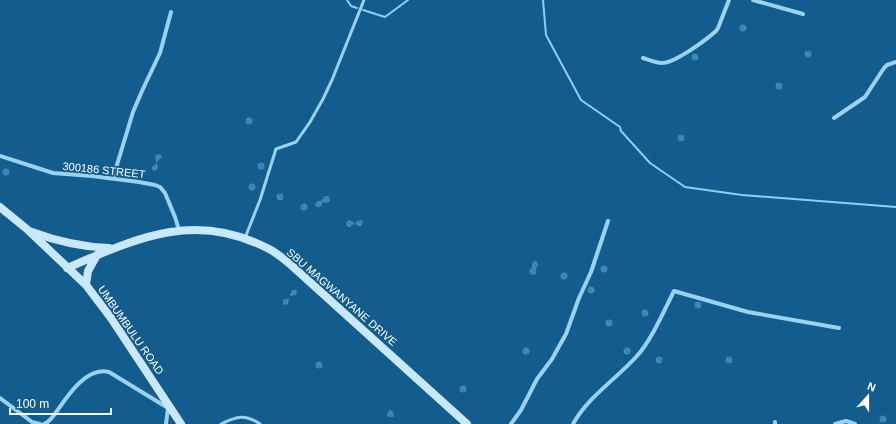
<svg xmlns="http://www.w3.org/2000/svg" width="896" height="424" viewBox="0 0 896 424" font-family="Arial,sans-serif">
	<style>
		.lines { fill: none; stroke-linecap: round; stroke-linejoin: round }
		.stream { stroke: #8dcff5; stroke-width: 2 }
		.building { fill: url(#building-back-hatch) }
		.service { stroke: #9bd1f1; stroke-width: 3 }
		.minor { stroke: #9bd1f1; stroke-width: 4 }
		.secondary { stroke: #cae8fc; stroke-width: 8 }
		.labels { text-anchor: middle; stroke-width: 3.5; stroke-linejoin: round; paint-order: stroke }
		.street-label { font-size: 11px; fill: #fff; stroke: #125d8d }
	</style>
	<defs>
		<pattern id="building-back-hatch" width="6" height="6" patternUnits="userSpaceOnUse"><rect width="6" height="6" fill="#3f8ab8"/><path d="M-1 5l2 2M0 0l6 6M5-1l2 2" fill="none" stroke="#44718d"/></pattern>
	</defs>
	<rect width="100%" height="100%" fill="#125d8d"/>
	<g class="lines">
		<path class="stream" d="M347,0L351,6L357,8
			M543,0L546,35L581,100L620,127L621,131L650,163L685,187L742,195L896,207
			M363,10L385,17L408,0"/>
	</g>
	<path class="building" d="M739.5 28a3.5 3.5 0 1 1 7 0a3.5 3.5 0 1 1-7 0Z
		M804.5 54a3.5 3.5 0 1 1 7 0a3.5 3.5 0 1 1-7 0Z
		M691.5 57a3.5 3.5 0 1 1 7 0a3.5 3.5 0 1 1-7 0Z
		M775.5 86a3.5 3.5 0 1 1 7 0a3.5 3.5 0 1 1-7 0Z
		M245.5 121a3.5 3.5 0 1 1 7 0a3.5 3.5 0 1 1-7 0Z
		M677.5 138a3.5 3.5 0 1 1 7 0a3.5 3.5 0 1 1-7 0Z
		M158,154L161,155L162,157L156,163L155,156Z
		M257.5 166a3.5 3.5 0 1 1 7 0a3.5 3.5 0 1 1-7 0Z
		M157,163L158,168L157,170L154,171L152,169V167Z
		M2.5 172a3.5 3.5 0 1 1 7 0a3.5 3.5 0 1 1-7 0Z
		M248.5 187a3.5 3.5 0 1 1 7 0a3.5 3.5 0 1 1-7 0Z
		M276.5 197a3.5 3.5 0 1 1 7 0a3.5 3.5 0 1 1-7 0Z
		M325,196H329L330,201L327,203L323,202L321,207H317L315,205L316,202L322,200Z
		M300.5 207a3.5 3.5 0 1 1 7 0a3.5 3.5 0 1 1-7 0Z
		M349,220L355,223L350,227H348L346,224L347,221Z
		M361,220L363,223L361,226H358L355,224L357,221Z
		M534,261L537,262L538,265L536,269V274L532,275L530,274L529,271L532,267V264Z
		M600.5 269a3.5 3.5 0 1 1 7 0a3.5 3.5 0 1 1-7 0Z
		M560.5 276a3.5 3.5 0 1 1 7 0a3.5 3.5 0 1 1-7 0Z
		M587.5 290a3.5 3.5 0 1 1 7 0a3.5 3.5 0 1 1-7 0Z
		M292,290H296L297,293L296,295L290,296Z
		M289,298L288,304L285,305L283,304V300Z
		M694.5 305a3.5 3.5 0 1 1 7 0a3.5 3.5 0 1 1-7 0Z
		M641.5 313a3.5 3.5 0 1 1 7 0a3.5 3.5 0 1 1-7 0Z
		M605.5 323a3.5 3.5 0 1 1 7 0a3.5 3.5 0 1 1-7 0Z
		M522.5 351a3.5 3.5 0 1 1 7 0a3.5 3.5 0 1 1-7 0Z
		M623.5 351a3.5 3.5 0 1 1 7 0a3.5 3.5 0 1 1-7 0Z
		M725.5 360a3.5 3.5 0 1 1 7 0a3.5 3.5 0 1 1-7 0Z
		M655.5 360a3.5 3.5 0 1 1 7 0a3.5 3.5 0 1 1-7 0Z
		M315.5 365a3.5 3.5 0 1 1 7 0a3.5 3.5 0 1 1-7 0Z
		M459.5 389a3.5 3.5 0 1 1 7 0a3.5 3.5 0 1 1-7 0Z
		M390,410L393,412L394,417H389L387,415L388,412Z
		M879.5 419a3.5 3.5 0 1 1 7 0a3.5 3.5 0 1 1-7 0Z"/>
	<g class="lines">
		<path class="service" d="M245,238L260,200L276,149L296,142L310,122L323,99L332,80L364,0
			M221,424C237,416 245,414 260,424"/>
		<path class="minor" d="M753,0L803,14
			M643,58C649,60 655,63 662,63C675,63 706,40 716,31L718,28L729,0
			M834,118L865,97L884,68L887,65L896,62
			M0,156L53,173L92,176L139,182L155,185L160,187L165,193L175,217L179,230
			M113,178L133,112L142,91L160,53L171,12
			M0,398L32,422L40,424
			M44,424C50,422 53,416 57,411C68,395 87,366 109,372L168,408
			M166,424L168,408
			M511,424L521,410L537,379L552,359L566,334L579,298L591,272L608,221
			M573,424C589,396 615,380 636,357C651,341 664,311 674,291L748,312L839,328
			M775,424V422
			M835,424L846,421L855,424"/>
		<path class="secondary" d="M0,207L28,230L86,285L111,318L181,424
			M32,232C59,242 81,247 109,248
			M67,268C137,238 195,210 269,249C277,253 284,259 291,265L467,424
			M86,285L88,271L97,255"/>
	</g>
	<g class="labels">
		<g class="street-label">
			<text transform="translate(104 170) rotate(6)" y="4">300186 STREET</text>
			<text transform="translate(342 297) rotate(41)" y="4">SBU MAGWANYANE DRIVE</text>
			<text transform="translate(131 330) rotate(55)" y="4">UMBUMBULU ROAD</text>
		</g>
	</g>
	<g transform="translate(868 396) rotate(21)" stroke="#125d8d" stroke-width="3" paint-order="stroke">
	<path d="M0-3L7 15L0 10L-7 15Z" fill="#ffffff"/>
	<text y="-6" font-size="11" font-weight="bold" text-anchor="middle" fill="#ffffff">N</text>
	</g>
	<path d="M10 408v6h101v-6" fill="none" stroke="#ffffff" stroke-width="2"/>
	<text x="16" y="408" font-size="12" fill="#ffffff" stroke="#125d8d" stroke-width="3" paint-order="stroke">100 m</text>
</svg>
